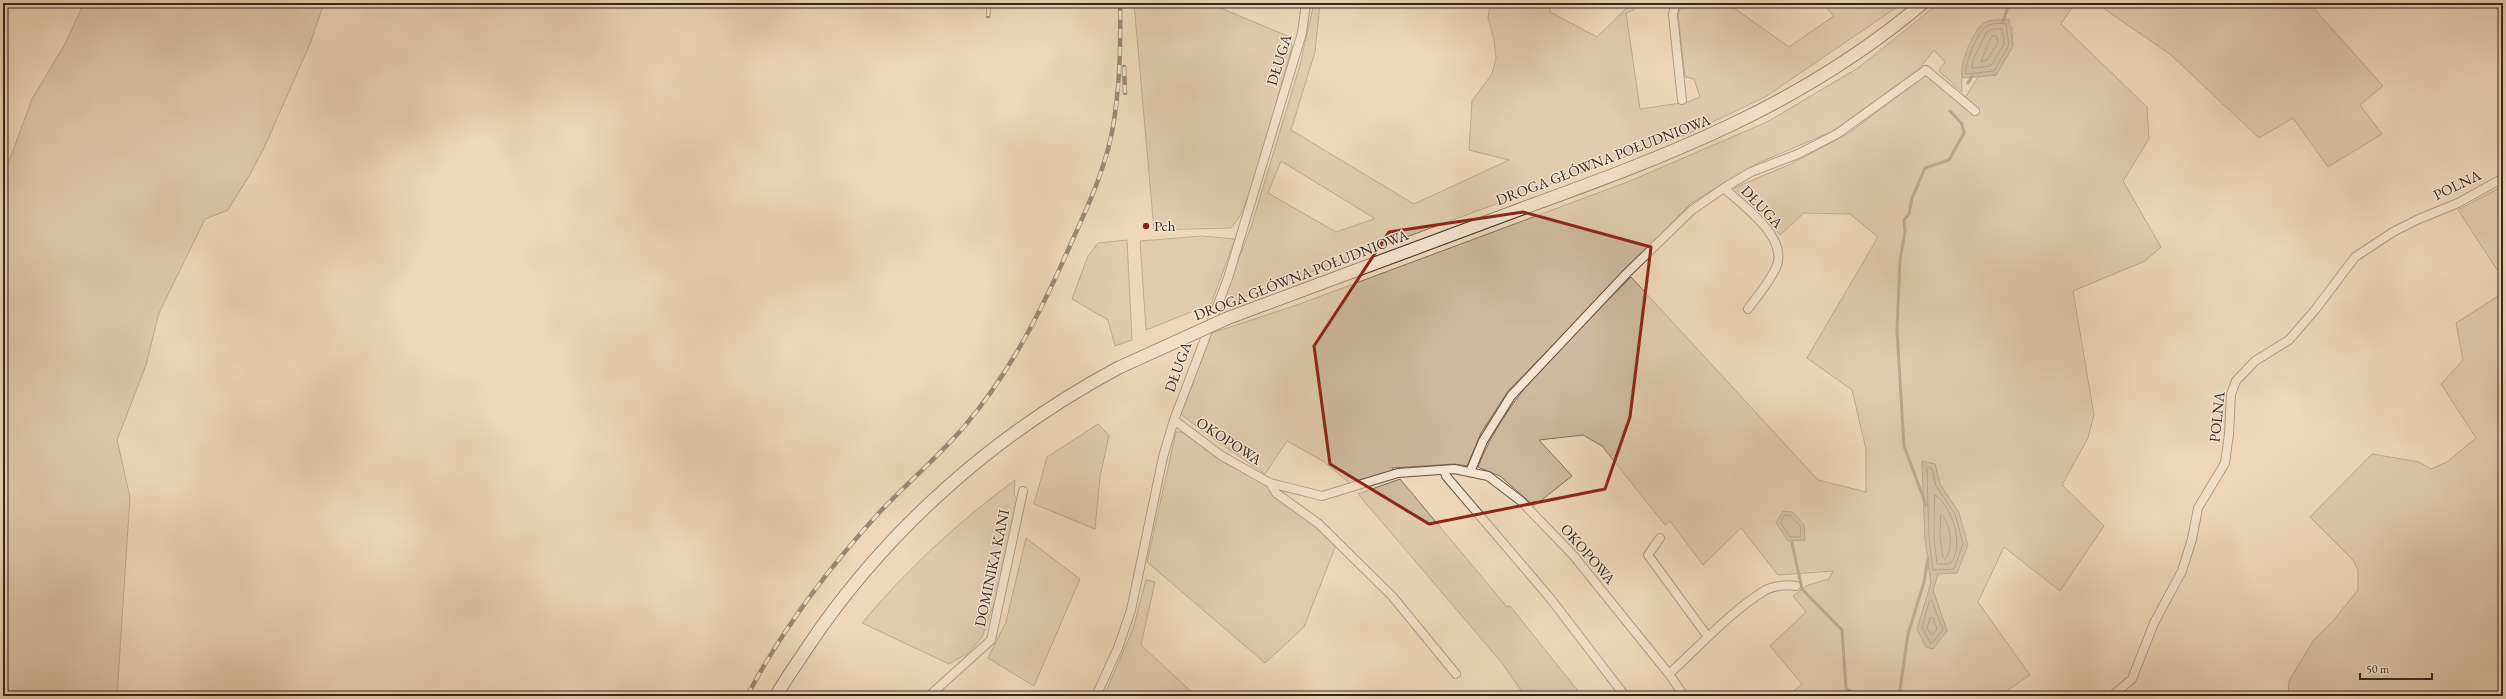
<svg xmlns="http://www.w3.org/2000/svg" width="2506" height="699" viewBox="0 0 2506 699" font-family="'EB Garamond',serif">
	<style>
		.green { fill: #ceba9e; stroke: #81705d; fill-rule: evenodd }
		.water { fill: #af9c84; stroke: #7e6d5a }
		.lines { fill: none; stroke-linecap: round; stroke-linejoin: round }
		.shore { stroke: #726250; stroke-width: 1 }
		.stream { stroke: #7e6d5a; stroke-width: 3 }
		.street-casing { stroke: #625343; stroke-width: 10 }
		.secondary-casing { stroke: #34271c; stroke-width: 14 }
		.street { stroke: #f4e6d2; stroke-width: 8 }
		.secondary { stroke: #f4e6d2; stroke-width: 12 }
		.rail-casing { stroke: #34271c; stroke-width: 4.5 }
		.rail { stroke: #f4e6d2; stroke-width: 3; stroke-dasharray: 9; stroke-linecap: butt }
		.secondary-bridge-casing { stroke: #34271c; stroke-width: 14; stroke-linecap: butt }
		.secondary-bridge { stroke: #f4e6d2; stroke-width: 12 }
		.marked { fill: none; stroke: #8f2418; stroke-width: 3; stroke-linejoin: round }
		.poi-dot { fill: #8f2418; stroke: #f4e6d2; stroke-width: 1.5 }
		.labels { text-anchor: middle; stroke-width: 3; stroke-linejoin: round; paint-order: stroke }
		.street-label { font-size: 15px; fill: #34271c; stroke: #f4e6d2 }
		.poi-label { font-size: 15px; fill: #34271c; stroke: #f4e6d2; text-anchor: start }
	</style>
	<rect width="100%" height="100%" fill="#eed8b9"/>
	<filter id="stains"><feTurbulence type="fractalNoise" baseFrequency=".005" numOctaves="4"/><feColorMatrix values="0 0 0 0 .2 0 0 0 0 .09 0 0 0 0 .02 0 0 0 .5 -.17"/></filter>
	<radialGradient id="worn" r=".72"><stop offset=".6" stop-color="#630" stop-opacity="0"/><stop offset="1" stop-color="#630" stop-opacity=".3"/></radialGradient>
	<path class="green" d="M84,3H324L310,44L264,148L249,176L228,210L205,219L159,313L146,365L117,440L130,497L117,696H3V178L32,99L65,44Z
		M1134,3H1208L1290,37L1292,47L1252,187L1240,216L1231,228L1154,230Z
		M1314,3H1320L1315,52L1291,130L1414,204L1509,160L1469,150L1472,101L1492,74L1496,58L1494,39L1488,18L1490,3H1549L1550,12L1597,37L1631,4L1635,5L1634,10L1626,13L1640,109L1688,102L1700,97L1694,79L1685,77L1678,15L1682,3H1727L1789,47L1834,16L1822,3H1846L1850,6L1853,3H1903L1765,97L1687,134L1221,305L1251,227L1300,65ZM1281,161L1374,218V219L1336,232L1268,193Z
		M1939,3H2075L2061,24L2147,107L2149,139L2123,181L2161,247L2145,261L2073,291L2094,415L2088,438L2062,485L2104,526L2060,591L2004,547L1978,602L2030,675L2005,692L2008,696H1788L1802,684L1770,646L1806,612L1793,596L1808,585L1829,579L1833,571L1778,575L1741,528L1703,565L1670,521L1665,525L1602,446L1583,435L1539,440L1572,476L1534,506L1500,476L1478,467C1507,391 1576,334 1631,277L1818,480L1866,492V449L1852,390L1807,358L1878,237L1850,214L1804,213L1780,235L1768,217L1734,188L1793,163L1849,133L1926,75L1962,103L1978,77L1996,75L2013,46L2012,27H1979C1966,52 1960,64 1962,92L1939,71L1945,62L1934,50L1919,69L1833,131L1756,164L1691,203L1508,391L1481,433L1467,466L1454,464L1392,468L1393,470L1352,485L1323,461L1287,441L1265,474L1201,430L1181,414L1212,333L1297,305L1630,181L1767,122L1858,68ZM1922,462L1935,464L1940,484L1959,513L1933,590L1947,631L1918,629L1931,583L1925,538Z
		M2096,3H2309L2383,86L2360,105L2382,134L2328,167L2293,118L2259,138L2171,55Z
		M2503,186V279L2458,210Z
		M1202,236L1235,239L1211,304L1146,330L1140,241Z
		M1127,240L1132,340L1115,346L1108,320L1072,299L1088,256L1098,243Z
		M2503,293V696H2288L2289,681L2313,641L2332,622L2358,590V570L2353,560L2310,517L2372,454L2419,462L2431,469L2447,462L2476,438L2441,384L2463,360L2456,323Z
		M1098,424L1109,435L1100,477L1095,529L1034,504L1047,457Z
		M1176,432H1182L1225,463L1268,485L1273,496L1316,525L1336,545L1304,627L1265,663L1147,562Z
		M1400,479L1507,607L1510,606L1582,696H1525L1502,663L1358,494Z
		M1015,480L1014,495L1019,501L1001,584L982,637L968,653L949,664L862,623C907,569 958,522 1015,480Z
		M1026,538L1080,579L1034,686L988,658L1006,622Z
		M1146,580L1155,582L1141,645L1196,696H1104L1133,629Z"/>
	<path class="water" d="M2009,19L2013,46L1996,75L1963,78C1958,66 1973,30 1984,23C1990,19 2002,20 2009,19Z
		M1922,461L1935,464L1940,484L1959,513L1968,545L1957,573L1938,574L1933,590L1947,631L1933,649L1926,647L1917,629L1931,583L1925,538Z
		M1783,511L1793,512L1804,525L1805,540L1788,541L1776,523Z"/>
	<g class="lines">
		<path class="shore" d="M2006,24L2009,45L1994,71L1966,74C1963,66 1979,29 1987,26C1992,23 2001,23 2006,24Z
			M2002,29L2004,44L1991,66L1972,68L1973,60L1986,33L1990,30Z
			M1996,36L1998,42L1987,60L1981,62L1991,37Z
			M1929,467L1932,469L1936,486L1955,514L1963,544L1954,569L1933,570L1929,538L1927,469Z
			M1935,495C1953,507 1965,547 1950,564H1937L1934,537Z
			M1785,515L1791,516L1801,527L1800,537H1790L1781,523Z
			M1941,515C1951,521 1954,550 1945,559L1943,557L1940,537Z
			M1932,601L1943,630L1931,644L1922,628L1929,602Z
			M1933,618L1937,629L1932,635L1927,628L1930,618Z"/>
		<path class="stream" d="M2003,22L2009,3
			M1968,83L1972,76
			M1926,505L1904,446L1897,330L1900,260L1905,231L1904,220L1909,214L1912,198L1925,168L1949,160L1964,133L1962,124L1950,111
			M1792,543L1802,589L1842,630L1846,689L1862,696
			M1899,696L1908,634L1924,582L1928,558"/>
		<defs>
			<path id="street" d="M1675,3L1673,15L1682,100
				M1724,188C1742,205 1787,236 1777,265C1771,281 1757,296 1748,309
				M1174,420L1222,456L1270,483L1322,496L1398,473L1454,469L1488,476L1521,501L1573,555L1669,674L1684,696
				M1444,470L1446,476L1550,598L1625,696
				M1470,472L1483,441L1511,396L1627,273L1692,210L1724,188L1751,172L1798,154L1837,134L1926,70L1975,111
				M1270,483L1276,493L1319,524L1392,596L1456,674
				M1660,538L1648,555L1708,637
				M1669,674C1699,647 1730,612 1764,591C1772,586 1787,584 1796,586
				M929,696L991,640L1023,491
				M1096,696L1118,648L1131,610L1163,457L1174,420L1228,278L1302,33L1306,3
				M2112,696L2132,679L2154,623L2182,571L2192,539L2198,508L2225,463L2229,434L2231,394L2236,381L2255,361L2289,340L2315,310L2355,257L2393,232L2419,219L2458,203L2503,178"/>
			<path id="secondary" d="M1228,318C1325,281 1423,245 1521,209C1669,155 1800,107 1923,3
				M776,696C786,678 798,662 809,645C887,529 995,434 1118,368"/>
		</defs>
		<use href="#street" class="street-casing"/>
		<use href="#secondary" class="secondary-casing"/>
		<use href="#street" class="street"/>
		<use href="#secondary" class="secondary"/>
		<defs>
			<path id="rail" d="M988,16L989,3
				M1124,67L1125,93
				M747,696C782,630 827,570 877,515C905,485 936,459 963,428C1012,371 1043,307 1073,239C1088,206 1103,173 1111,137C1120,93 1121,47 1120,3"/>
		</defs>
		<use href="#rail" class="rail-casing"/>
		<use href="#rail" class="rail"/>
		<defs>
			<path id="secondary-bridge" d="M1118,368L1228,318"/>
		</defs>
		<use href="#secondary-bridge" class="secondary-bridge-casing"/>
		<use href="#secondary-bridge" class="secondary-bridge"/>
	</g>
	<path d="M0 0H2506V699H0ZM1523,212L1651,247L1630,417L1605,489L1429,524L1330,464L1314,346L1389,232Z" fill="#eed8b9" fill-opacity=".55" fill-rule="evenodd"/>
	<path class="marked" d="M1523,212L1651,247L1630,417L1605,489L1429,524L1330,464L1314,346L1389,232Z"/>
	<circle class="poi-dot" cx="1146" cy="226" r="4"/>
	<g class="labels">
		<g class="street-label">
			<text transform="translate(1279 60) rotate(-73)" y="5">DŁUGA</text>
			<text transform="translate(1603 160) rotate(-21)" y="5">DROGA GŁÓWNA POŁUDNIOWA</text>
			<text transform="translate(2457 185) rotate(-26)" y="5">POLNA</text>
			<text transform="translate(1762 207) rotate(46)" y="5">DŁUGA</text>
			<text transform="translate(1301 275) rotate(-21)" y="5">DROGA GŁÓWNA POŁUDNIOWA</text>
			<text transform="translate(1178 367) rotate(-70)" y="5">DŁUGA</text>
			<text transform="translate(2217 417) rotate(-84)" y="5">POLNA</text>
			<text transform="translate(1229 441) rotate(33)" y="5">OKOPOWA</text>
			<text transform="translate(1588 554) rotate(49)" y="5">OKOPOWA</text>
			<text transform="translate(992 568) rotate(-78)" y="5">DOMINIKA KANI</text>
		</g>
		<g class="poi-label">
			<text x="1154" y="231">Pch</text>
		</g>
	</g>
	<rect width="2506" height="699" fill="none" stroke="#eed8b9" stroke-width="16"/>
	<rect x="4" y="4" width="2498" height="691" fill="none" stroke="#34271c" stroke-width="2"/>
	<rect x="8" y="8" width="2490" height="683" fill="none" stroke="#34271c"/>
	<path d="M2360 673v6h72v-6" fill="none" stroke="#34271c" stroke-width="2"/>
	<text x="2366" y="673" font-size="12" fill="#34271c" stroke="#f4e6d2" stroke-width="3" paint-order="stroke">50 m</text>
	<rect width="100%" height="100%" filter="url(#stains)"/>
	<rect width="100%" height="100%" fill="url(#worn)"/>
</svg>
